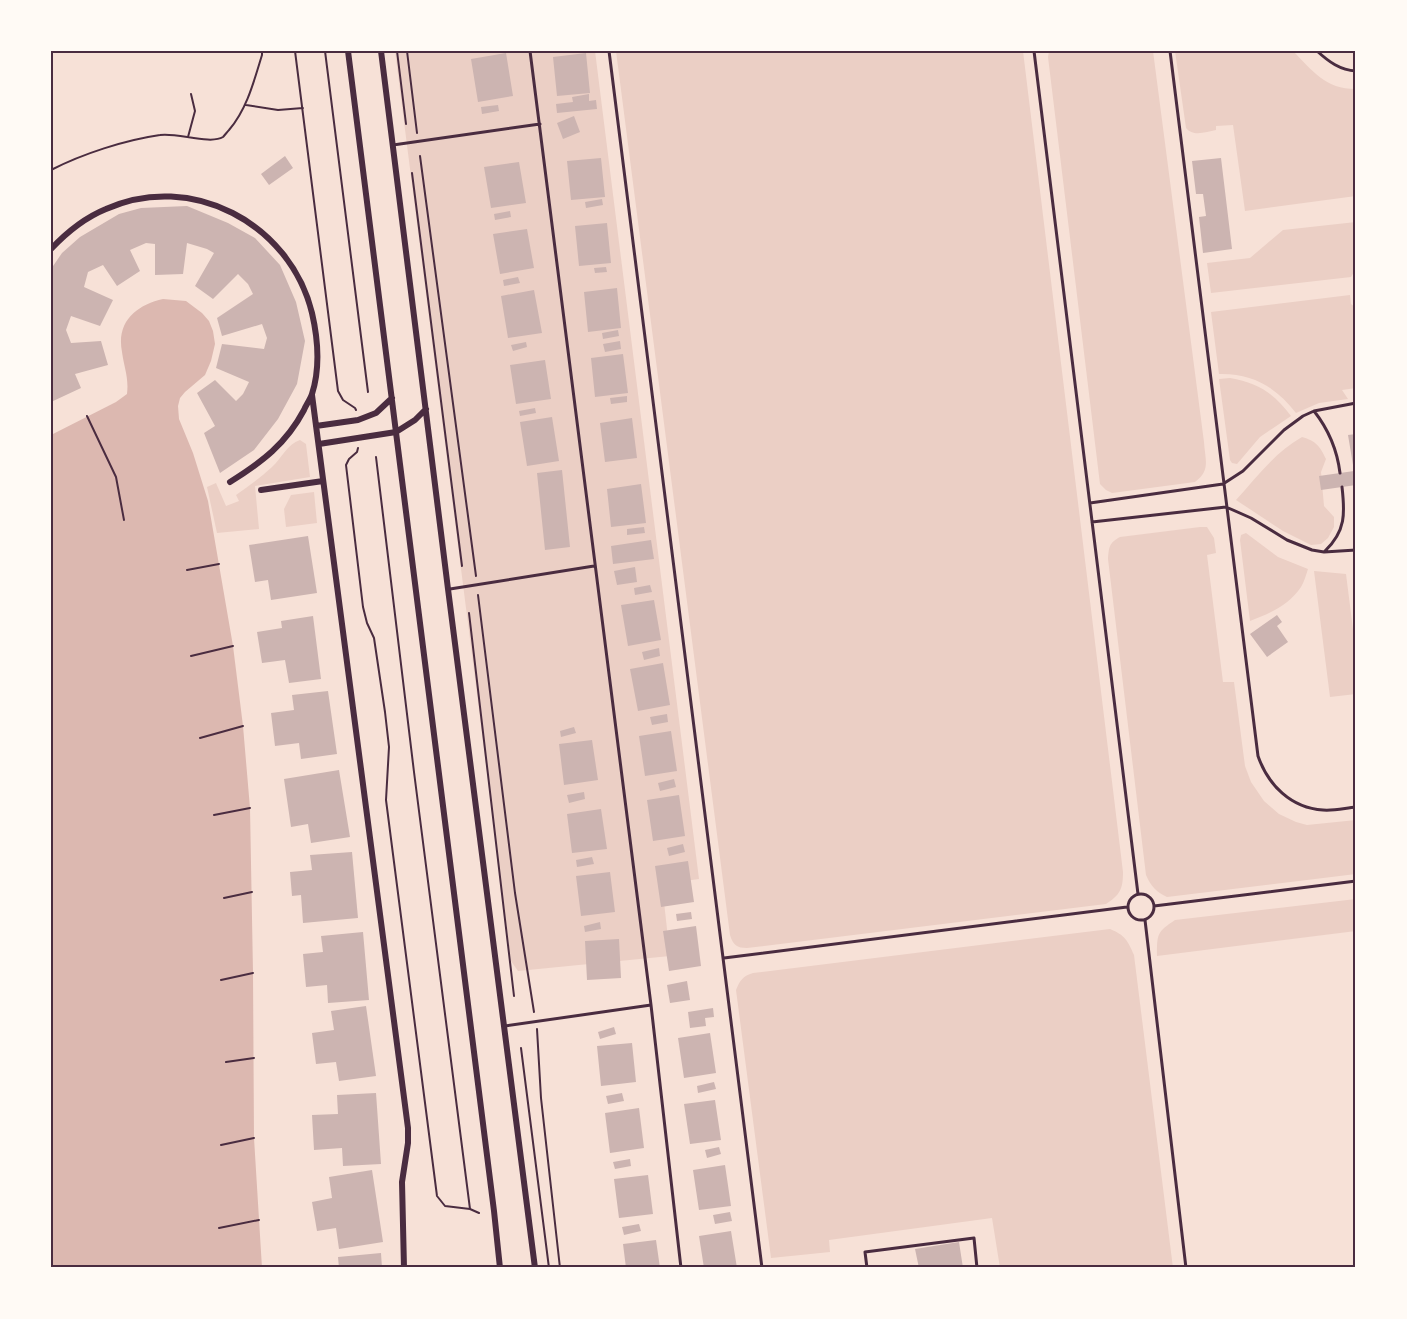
<svg xmlns="http://www.w3.org/2000/svg" width="1407" height="1319" viewBox="0 0 1407 1319" font-family="Helvetica,sans-serif">
	<style>
		.green { fill: #ebcfc5 }
		.water { fill: #dcb8b0 }
		.building { fill: #ccb4b1 }
		.lines { fill: none; stroke-linecap: round; stroke-linejoin: round }
		.path { stroke: #4a2c40; stroke-width: 2 }
		.service { stroke: #4a2c40; stroke-width: 3 }
		.minor { stroke: #4a2c40; stroke-width: 6 }
		.neatline { fill: none; stroke: #4a2c40; stroke-width: 2 }
	</style>
	<rect width="100%" height="100%" fill="#f7e1d7"/>
	<path class="green" d="M395,51H595L699,879L662,884L670,956L518,971L511,961Z
		M616,51H1023L1123,872C1123,889 1120,895 1106,904L747,948C737,948 733,945 730,935Z
		M1049,51H1153L1204,442C1205,460 1211,470 1195,482L1112,493L1106,490L1100,484L1048,57Z
		M1175,51H1293C1313,71 1325,89 1356,89V196L1245,211L1233,125L1216,126V130C1206,132 1193,137 1186,128Z
		M1356,222V269L1351,277L1211,293L1207,263L1250,258L1283,230Z
		M1350,295L1351,304L1356,308V388L1342,390L1348,399L1319,403L1296,413C1276,387 1252,373 1219,374L1211,312Z
		M1230,378C1258,383 1274,393 1291,416L1260,437L1237,464L1232,463L1230,460L1219,379Z
		M1302,437C1316,441 1320,446 1326,459L1321,472L1324,506L1334,517V527L1328,538L1321,544L1311,545L1283,531L1236,500C1256,478 1275,452 1302,437Z
		M300,440L306,444L310,477L255,486L259,529L217,533L207,487L216,483L226,506L239,501L236,495C249,486 261,477 272,467C282,458 287,444 300,440Z
		M314,492L317,523L286,527L284,509L291,495Z
		M1200,527H1207L1214,538L1216,553L1207,555L1223,682H1234L1245,766L1251,782L1264,801L1279,814L1296,822L1307,825L1356,820V874L1167,897C1156,892 1151,886 1146,875L1108,559C1109,547 1109,543 1120,537Z
		M1246,533L1278,557L1308,569C1306,575 1304,582 1301,587C1289,605 1269,614 1250,621L1240,540L1241,535Z
		M1314,571L1346,574L1356,653V694L1330,697Z
		M1356,899V931L1157,956C1157,934 1157,932 1175,920Z
		M1110,929C1125,935 1128,941 1134,955L1173,1268H1000L992,1218L829,1240L830,1252L771,1258L736,990C740,980 743,976 753,973Z"/>
	<path class="water" d="M163,299L186,301L202,313L209,321L213,331L215,344L211,361L205,375L185,392L180,398L178,406L179,419L193,453L208,501L233,646L243,726L250,808L253,973L254,1138L262,1268H51V435L116,402L127,394C129,378 124,367 122,352C116,321 137,305 163,299Z"/>
	<path class="building" d="M506,53L513,96L478,102L471,59Z
		M586,53L590,93L557,96L553,57Z
		M589,94V101L596,100L597,109L557,113L556,104L573,102L572,97Z
		M498,105L499,111L482,114L481,107Z
		M574,116L580,132L563,139L557,123Z
		M285,156L293,168L269,185L261,174Z
		M601,158L605,197L571,200L567,161Z
		M1221,158L1232,249L1203,253L1199,217L1206,216L1203,194H1196L1192,161Z
		M519,162L526,203L491,208L484,167Z
		M602,199L603,205L586,208L585,202Z
		M187,206L228,223L255,238L280,265L296,302L305,341L297,384L278,419L254,450L220,473L204,433L215,426L197,393L215,380L236,401L243,394L249,382L216,368L222,344L264,349L267,338L262,324L222,336L217,318L253,294L248,284L238,274L213,299L195,286L214,253L207,249L187,243L183,274L155,275V244L146,243L130,250L140,271L117,286L103,265L88,272L84,287L113,300L100,326L71,316L66,330L71,343L101,341L108,365L75,374L81,388L51,402V269L62,253L80,237L119,214L141,208Z
		M510,211L511,217L495,220L494,214Z
		M607,223L611,263L579,266L575,226Z
		M527,229L534,268L500,274L493,234Z
		M606,267L607,272L595,273L594,268Z
		M518,277L520,283L504,286L503,280Z
		M617,288L621,328L588,332L584,292Z
		M534,290L542,333L508,338L501,296Z
		M618,330L619,336L603,339L602,333Z
		M620,341L621,349L605,352L603,344Z
		M526,342L527,347L513,351L511,345Z
		M623,354L628,393L595,397L591,358Z
		M545,360L551,399L516,404L510,365Z
		M627,396V402L611,404L610,398Z
		M535,408L536,413L520,416L519,411Z
		M552,417L559,461L527,466L520,422Z
		M632,418L637,458L605,462L600,423Z
		M1356,434V485L1321,490L1319,476L1354,471L1348,435Z
		M562,470L570,547L545,550L537,473Z
		M641,484L646,523L611,527L607,489Z
		M644,527L645,533L627,535V529Z
		M308,536L317,593L271,600L268,580L255,582L249,545Z
		M651,540L654,559L613,564L611,546Z
		M635,567L637,582L617,585L614,571Z
		M650,585L652,592L635,595L634,588Z
		M654,600L661,640L628,646L621,605Z
		M1277,615L1282,622L1277,626L1288,642L1267,657L1250,634Z
		M313,616L321,679L289,683L285,660L262,663L257,632L282,628L281,621Z
		M659,648L660,656L644,660L642,652Z
		M663,663L670,705L638,711L630,669Z
		M328,691L337,754L301,759L299,743L275,746L271,713L294,710L292,695Z
		M667,714L668,722L652,725L650,717Z
		M574,727L576,733L561,737L560,731Z
		M671,731L677,771L645,776L639,736Z
		M592,740L598,780L564,785L559,744Z
		M339,770L350,837L311,843L308,824L291,827L284,779Z
		M674,779L676,787L660,791L658,783Z
		M584,792L585,799L569,803L567,795Z
		M679,795L685,836L653,841L647,800Z
		M601,809L607,849L572,853L567,814Z
		M683,844L685,852L669,856L667,848Z
		M352,852L358,918L303,923L301,895L292,896L290,872L312,870L310,855Z
		M592,857L594,864L577,867L576,860Z
		M688,861L694,902L661,907L655,866Z
		M610,872L615,912L581,916L576,876Z
		M691,912L692,919L677,921L676,914Z
		M600,922L601,929L585,932L584,926Z
		M696,926L701,966L669,971L663,931Z
		M363,932L369,1000L328,1003L327,985L306,987L303,954L323,952L321,936Z
		M619,939L621,978L587,980L585,941Z
		M687,981L690,1000L670,1003L667,985Z
		M366,1006L376,1076L339,1081L336,1062L316,1064L312,1033L334,1030L331,1011Z
		M713,1008L714,1017L705,1018L706,1026L690,1028L688,1012Z
		M614,1027L616,1034L600,1039L598,1032Z
		M710,1033L716,1073L684,1078L678,1038Z
		M632,1043L636,1082L601,1086L597,1046Z
		M714,1082L716,1089L698,1093L697,1086Z
		M376,1093L381,1164L343,1166L342,1148L314,1150L312,1115L338,1114L337,1095Z
		M622,1093L624,1101L608,1104L606,1096Z
		M715,1100L721,1140L690,1144L684,1104Z
		M639,1108L644,1148L610,1153L605,1113Z
		M719,1147L721,1154L707,1158L705,1150Z
		M630,1159L631,1166L615,1169L613,1162Z
		M725,1165L731,1206L699,1210L693,1170Z
		M372,1170L383,1242L339,1249L336,1228L317,1231L312,1202L332,1198L329,1177Z
		M648,1175L653,1214L619,1218L614,1179Z
		M730,1212L732,1221L715,1224L713,1215Z
		M639,1224L641,1231L624,1235L622,1227Z
		M731,1231L737,1268H704L699,1236Z
		M656,1240L660,1268H626L623,1244Z
		M959,1242L963,1268H919L915,1249Z
		M381,1253L382,1268H339L338,1257Z"/>
	<g class="lines">
		<path class="path" d="M295,51L338,391L343,400L355,408L356,410
			M325,51L368,392
			M397,51L406,124
			M407,51L417,133
			M246,105L278,110L303,108
			M188,137L195,111L191,94
			M420,156L476,576
			M51,170C82,154 125,140 160,135C176,132 210,145 223,137C224,136 228,131 229,130C247,109 254,81 262,55V51
			M412,173L462,566
			M87,416L116,477L124,520
			M358,448L357,452L349,459L346,465L363,607L367,623L374,638L385,712L389,747L386,800L437,1196L445,1206L470,1209L479,1213
			M376,457L414,772L470,1209
			M187,570L219,564
			M478,595L515,893L534,1012
			M469,613L514,996
			M191,656L233,646
			M200,738L243,726
			M214,815L250,808
			M224,898L252,892
			M221,980L253,973
			M537,1029L541,1098L560,1268
			M521,1048L549,1268
			M226,1062L254,1058
			M221,1145L254,1138
			M219,1228L259,1220"/>
		<path class="service" d="M530,51L651,1005L681,1268
			M609,51L762,1268
			M1034,51L1138,894
			M1170,51L1258,756C1268,785 1291,808 1323,810C1334,811 1345,808 1356,807
			M1317,51C1329,62 1340,70 1356,71
			M393,145L540,124
			M1314,411C1329,430 1337,449 1340,473
			M1090,503L1223,484L1243,471L1284,430L1303,416L1314,411L1356,403
			M1092,522L1226,507L1251,518L1287,540L1312,550L1324,552L1356,550
			M1325,551C1346,531 1345,513 1342,487
			M450,589L594,566
			M1128 907a13 13 0 1 1 26 0a13 13 0 1 1-26 0Z
			M1154,906L1356,881
			M1145,920L1186,1268
			M724,958L1127,907
			M505,1026L651,1005
			M867,1268L865,1252L974,1238L977,1268"/>
		<path class="minor" d="M348,51L494,1211L500,1268
			M381,51L448,589L535,1268
			M51,249C67,232 84,218 106,209C191,171 290,223 312,313C318,339 320,369 312,394C310,400 306,405 304,410C286,444 262,462 230,482
			M312,395L408,1128V1143L402,1182L404,1268
			M316,426L358,420L376,413L392,398
			M319,444L396,432L415,420L426,409
			M261,490L323,481"/>
	</g>
	<rect width="1407" height="1319" fill="none" stroke="#fffaf5" stroke-width="105"/>
	<rect x="52" y="52" width="1302" height="1214" class="neatline"/>
</svg>
